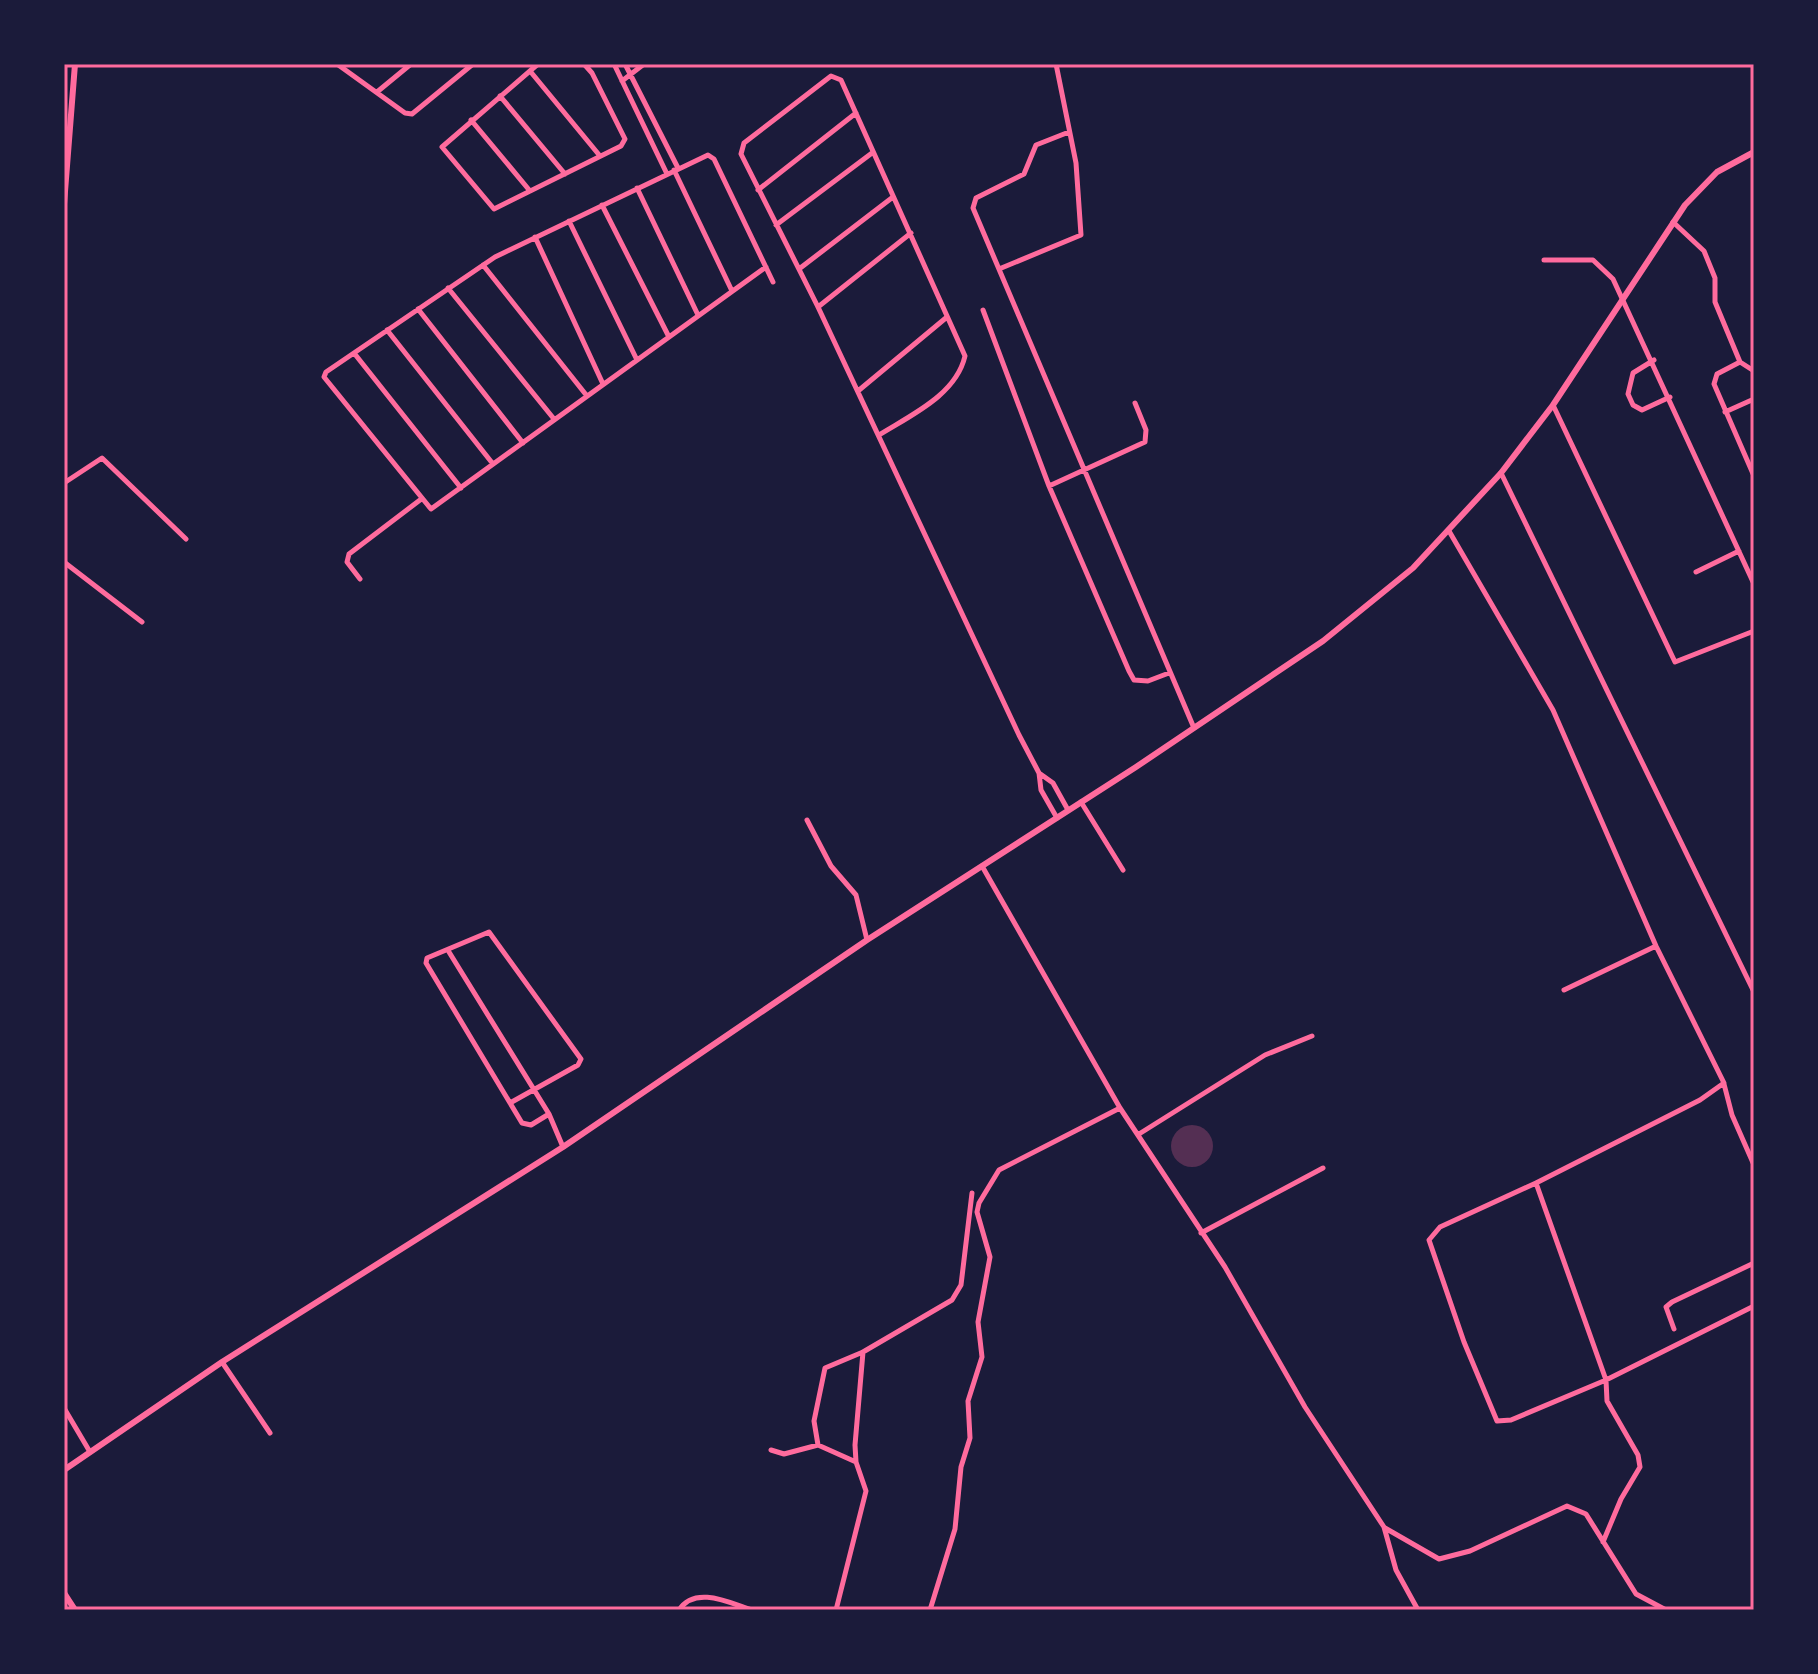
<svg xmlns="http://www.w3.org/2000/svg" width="1818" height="1674" viewBox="0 0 1818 1674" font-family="Karla,sans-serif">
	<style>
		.building { fill: #542f53 }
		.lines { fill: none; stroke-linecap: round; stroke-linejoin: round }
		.minor { stroke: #ff6b9d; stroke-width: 5 }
		.tertiary { stroke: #ff6b9d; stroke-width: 6 }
		.neatline { fill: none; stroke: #ff6b9d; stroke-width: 3 }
	</style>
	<rect width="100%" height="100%" fill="#1b1b3a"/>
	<path class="building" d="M1171 1146a21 21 0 1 1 42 0a21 21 0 1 1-42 0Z"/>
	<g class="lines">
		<path class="minor" d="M337,64L405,113L412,114L473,64
			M538,64L442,147L494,209L621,146L625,139L592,73L584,64
			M614,64L667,174
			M625,64L678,168
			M530,71L600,156
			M622,81L644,64
			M377,92L411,64
			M500,96L565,174
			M471,120L530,191
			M1069,132L1036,145L1024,174L976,198L973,208L1194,728
			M674,170L732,291
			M637,188L698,315
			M758,190L856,113
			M602,205L669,337
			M569,221L637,360
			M1673,222L1704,251L1715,278V302L1740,362L1754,371
			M776,225L872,153
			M535,237L603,384
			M1544,260H1593L1613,279L1754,584
			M483,265L587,396
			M766,267L431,509L324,377L326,372L495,257L708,155L714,159L773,282
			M799,269L893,197
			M999,269L1081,235L1076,163L1056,64
			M448,288L554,419
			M818,307L911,233
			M418,309L523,443
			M983,310L1049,486L1129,671L1134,680L1148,681L1169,673
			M387,330L493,464
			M354,353L461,488
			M1654,360L1633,373L1628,394L1633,405L1642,410L1670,397
			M1740,362L1717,374L1714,384L1754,476
			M858,391L947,317
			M1553,405L1675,662L1754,631
			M1725,412L1754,399
			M879,435C911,415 956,395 965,356L841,80L831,76L744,143L741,154L818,307L1019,735L1039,773L1053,783L1068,810
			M1501,473L1754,992
			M64,483L102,458L186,539
			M1049,486L1145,442L1146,430L1135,403
			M1449,531L1553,710L1656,946L1724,1083L1700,1100L1536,1183L1606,1380L1607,1401L1638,1455L1640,1467L1621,1499L1603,1542
			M64,562L142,622
			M1696,572L1739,551
			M360,579L347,562L349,554L420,500
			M1039,773L1041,790L1057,818
			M1081,802L1123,870
			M807,820L831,866L856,895L867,940
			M982,866L1120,1108L1225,1267L1305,1407L1384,1527L1396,1570L1418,1610
			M449,952L549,1114L563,1147
			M1564,990L1656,946
			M1724,1084L1732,1115L1754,1165
			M510,1103L578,1065L581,1059L489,932L427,958L426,963L522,1123L531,1125L549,1114
			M1139,1134L1265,1055L1312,1036
			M1536,1183L1440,1227L1429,1240L1464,1342L1497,1421L1511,1420L1606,1380L1754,1306
			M1201,1233L1323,1168
			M1674,1329L1666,1307L1672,1302L1754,1263
			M222,1362L270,1433
			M64,1408L90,1452
			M771,1450L784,1454L818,1445
			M856,1462L818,1445L814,1421L825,1368L863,1352
			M1385,1528L1439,1559L1470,1551L1567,1506L1586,1514L1636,1594L1666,1610
			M679,1610C695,1585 730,1603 752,1610
			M836,1610L866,1491L856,1462L855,1445L863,1352L952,1300L961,1285L972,1193
			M930,1610L955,1529L961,1467L970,1438L968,1401L982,1357L978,1322L990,1257L977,1212L979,1203L999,1170L1120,1108"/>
		<path class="tertiary" d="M64,204L75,64
			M64,1470L222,1362L563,1147L867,940L1136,767L1323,641L1413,568L1501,473L1553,405L1685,205L1717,172L1754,152
			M64,1593L75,1610"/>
	</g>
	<rect width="1818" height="1674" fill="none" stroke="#1b1b3a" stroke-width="132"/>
	<rect x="66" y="66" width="1686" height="1542" class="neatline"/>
</svg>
